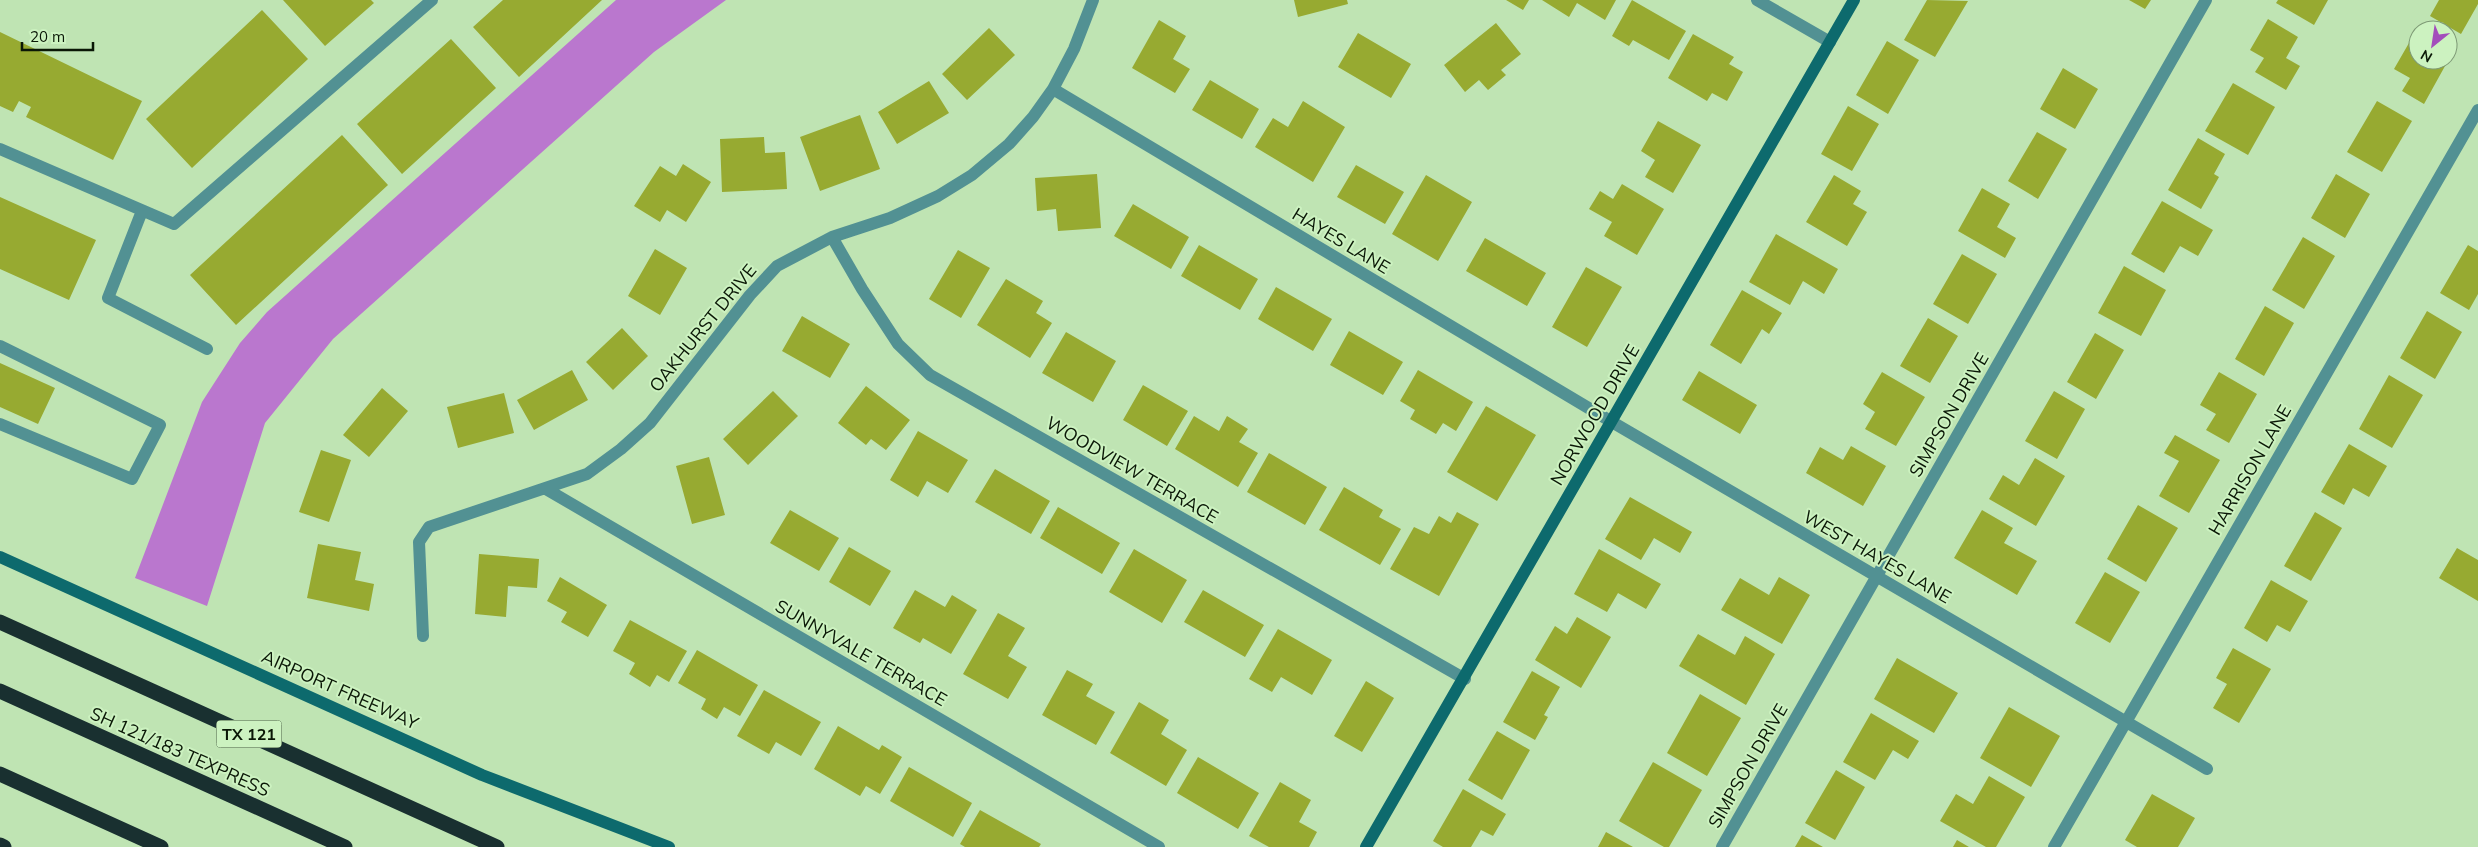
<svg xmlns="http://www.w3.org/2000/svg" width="2478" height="847" viewBox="0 0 2478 847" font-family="Mulish,sans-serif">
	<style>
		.water { fill: #ba77ce }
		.building { fill: #97aa31 }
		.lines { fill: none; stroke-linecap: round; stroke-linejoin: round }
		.lane { stroke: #529193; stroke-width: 12 }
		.street { stroke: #529193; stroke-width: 12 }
		.secondary { stroke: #0d6a6d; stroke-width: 12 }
		.highway { stroke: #193030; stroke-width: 15 }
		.labels { text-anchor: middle; stroke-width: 4; stroke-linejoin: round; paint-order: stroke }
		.shield { fill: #ccf2c0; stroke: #44593e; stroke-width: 1 }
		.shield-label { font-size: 16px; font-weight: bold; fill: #0a1706 }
		.street-label { font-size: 18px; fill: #0a1706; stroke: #ccf2c0 }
	</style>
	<rect width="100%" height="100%" fill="#bfe4b3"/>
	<path class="water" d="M616,0H726L654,52L333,339L265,423L207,606L135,578L202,402L240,343L267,312Z"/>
	<path class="building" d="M283,0H371L374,3L325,46Z
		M503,0H602L519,77L473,27Z
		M1294,0H1347L1348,4L1298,17Z
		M1506,0H1529L1523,10Z
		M1542,0H1616L1605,20L1577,3L1569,17Z
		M1632,0L1686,31L1669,60L1633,40L1629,46L1612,36Z
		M1927,0L1968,1L1935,57L1904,40Z
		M2129,0H2151L2145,9Z
		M2278,0H2328L2314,25L2276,3Z
		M2439,0H2478V4L2461,34L2430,16Z
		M262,10L308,59L192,168L146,119Z
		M2268,19L2298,37L2286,58L2300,66L2286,90L2255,72L2264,58L2250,50Z
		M1159,20L1186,36L1173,59L1190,69L1175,93L1132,68Z
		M1496,23L1521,54L1501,70L1506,75L1488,90L1479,80L1465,92L1444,65Z
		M989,28L1015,55L967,100L942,74Z
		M0,32L142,101L113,160L26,117L31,107L19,101L13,112L0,106Z
		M1358,33L1411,64L1391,98L1338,67Z
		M1693,34L1734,57L1729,64L1743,72L1727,101L1712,93L1707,101L1668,78Z
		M2413,36L2418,39V60H2448V56L2450,57L2424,104L2402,91L2410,78L2394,69Z
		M451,39L496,88L402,174L357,124Z
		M1887,41L1919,60L1888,114L1856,95Z
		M2063,68L2098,89L2075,129L2040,109Z
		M1210,80L1259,109L1242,139L1192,110Z
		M929,81L949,113L897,144L878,112Z
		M2233,83L2275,107L2248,155L2205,131Z
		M1303,101L1345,127L1313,182L1255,147L1273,118L1288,127Z
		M2377,101L2412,121L2382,172L2347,152Z
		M1848,106L1879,124L1852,171L1821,154Z
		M860,115L880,169L820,191L800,137Z
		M1658,121L1701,145L1673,193L1645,177L1655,160L1641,151Z
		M2037,132L2067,149L2038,199L2008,181Z
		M342,135L388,185L236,325L190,275Z
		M764,137L765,153L785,152L787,189L722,192L720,139Z
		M2198,138L2225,154L2214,174L2219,177L2201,209L2168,190Z
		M683,164L711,182L686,222L667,210L660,222L634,206L660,166L676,176Z
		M1356,165L1404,192L1385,224L1337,197Z
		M1097,174L1101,228L1058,231L1056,209L1037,211L1035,178Z
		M2336,174L2370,194L2345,238L2311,218Z
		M1426,175L1472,202L1438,261L1392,234Z
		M1834,175L1861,191L1853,204L1867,212L1847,246L1806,222Z
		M1622,184L1664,209L1637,255L1604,236L1612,222L1589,209L1600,191L1613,199Z
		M1982,188L2010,204L1997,227L2016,238L2005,258L1958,231Z
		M0,197L96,240L69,300L0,269Z
		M2162,201L2213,230L2198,256L2180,246L2164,273L2131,254Z
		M1133,204L1189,237L1171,269L1114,236Z
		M1776,234L1838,269L1824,294L1803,281L1790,305L1749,282Z
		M2303,237L2335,256L2304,309L2272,290Z
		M1485,238L1546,273L1527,306L1466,271Z
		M1199,245L1258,279L1240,310L1181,276Z
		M2468,245L2478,251V294L2469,310L2440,293Z
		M655,249L687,268L660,315L628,296Z
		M958,250L990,268L961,318L929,299Z
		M1962,254L1997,274L1968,324L1933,304Z
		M2124,266L2166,290L2141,336L2098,313Z
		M1586,267L1622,287L1587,347L1552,327Z
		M1006,279L1043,301L1036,313L1052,323L1030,358L977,325Z
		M1276,287L1332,319L1313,351L1258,319Z
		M1742,290L1782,313L1769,334L1762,329L1741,364L1710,345Z
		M2265,306L2294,323L2264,376L2235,359Z
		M2427,311L2462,332L2435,379L2400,358Z
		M802,316L850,344L830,378L782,351Z
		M1928,318L1958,336L1930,383L1900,366Z
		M622,328L648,356L613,390L586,362Z
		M1349,331L1403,362L1383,395L1330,365Z
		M1066,332L1116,361L1093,402L1042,373Z
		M2095,333L2124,350L2096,399L2067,382Z
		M0,363L55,388L38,424L0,407Z
		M572,370L588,400L534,430L517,400Z
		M1418,370L1473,402L1456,431L1443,423L1436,434L1410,419L1415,410L1400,401Z
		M1699,371L1757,405L1740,434L1682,400Z
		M1882,372L1925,397L1896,446L1865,429L1875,412L1863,404Z
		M2219,372L2257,394L2229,443L2206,430L2216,414L2200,405Z
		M2389,375L2423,395L2392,448L2359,429Z
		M1143,385L1188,411L1167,446L1123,420Z
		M866,386L910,420L886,450L871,439L866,445L838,423Z
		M382,388L408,411L369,457L343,435Z
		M773,391L798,416L748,465L723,439Z
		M2054,391L2085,409L2057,459L2025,441Z
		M504,393L514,433L458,448L447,407Z
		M1486,406L1536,435L1497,501L1447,472Z
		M1194,416L1219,431L1227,416L1248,429L1239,442L1258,453L1238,487L1175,449Z
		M918,431L968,460L948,493L927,481L918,497L890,480Z
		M2175,435L2220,460L2189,513L2159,496L2179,461L2164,453Z
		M2349,444L2387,466L2369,497L2353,488L2344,505L2321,492Z
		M1851,446L1886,466L1863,506L1806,473L1820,447L1843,460Z
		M321,450L351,460L329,522L299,512Z
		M1269,453L1327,487L1305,525L1247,492Z
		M709,457L725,515L692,524L676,466Z
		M2035,458L2065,476L2036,526L1989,499L2003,475L2019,485Z
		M995,469L1050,501L1031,534L975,502Z
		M1344,487L1383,510L1379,517L1401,529L1380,565L1319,530Z
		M1630,497L1692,532L1680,553L1654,538L1641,560L1605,539Z
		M2138,505L2178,528L2146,582L2107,559Z
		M1058,507L1120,543L1102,574L1040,538Z
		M790,510L839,538L819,571L770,543Z
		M1982,510L2013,528L2004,543L2037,561L2017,595L1954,558Z
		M1457,512L1479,524L1439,596L1390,569L1414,527L1429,534L1439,516L1451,523Z
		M2315,512L2342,528L2311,581L2284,566Z
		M318,544L361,552L355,580L374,584L369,611L307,598Z
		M849,547L891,571L870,606L829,582Z
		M2457,548L2478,560V601L2439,578Z
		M1134,549L1187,580L1162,623L1109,592Z
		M1599,549L1661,584L1646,609L1618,593L1607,612L1574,594Z
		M479,554L539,559L537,588L508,586L506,617L475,614Z
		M2105,572L2140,592L2110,643L2075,623Z
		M560,577L607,605L588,637L561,622L567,612L547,601Z
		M1779,577L1810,595L1782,644L1721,610L1740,578L1769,595Z
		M2271,580L2308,601L2290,632L2277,625L2267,642L2244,628Z
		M915,590L945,607L952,595L977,610L951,654L923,638L920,643L893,628Z
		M1203,590L1264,625L1245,657L1184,622Z
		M998,613L1025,628L1008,656L1027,667L1008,699L963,674Z
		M1577,617L1611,637L1581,688L1535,660L1555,626L1567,634Z
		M630,620L687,651L669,682L657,675L650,687L629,674L635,663L613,651Z
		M1278,629L1332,660L1312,695L1281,677L1272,692L1249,679Z
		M1698,634L1735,655L1745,636L1775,654L1746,705L1679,666Z
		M2233,648L2271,669L2239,723L2213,708L2227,684L2216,678Z
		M697,650L758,685L740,716L724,707L717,719L701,709L706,699L678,683Z
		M1897,658L1958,693L1934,733L1874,699Z
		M1067,670L1093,684L1086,696L1115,712L1096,745L1042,715Z
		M1532,671L1560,687L1544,715L1548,717L1535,740L1503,722Z
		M1366,681L1394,698L1362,752L1334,736Z
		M764,690L821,722L801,756L776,742L769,754L737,736Z
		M1700,694L1741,718L1707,776L1667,753Z
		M1139,702L1169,720L1161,734L1187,750L1166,786L1110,753Z
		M2009,707L2060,736L2031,787L1980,758Z
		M1871,713L1919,741L1908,759L1893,750L1875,780L1843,762Z
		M838,726L879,750L882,745L902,757L880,794L866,786L860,796L814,769Z
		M1497,731L1530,750L1502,800L1468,780Z
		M1198,757L1259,793L1238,829L1177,793Z
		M1653,762L1702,790L1669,847H1664L1619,821Z
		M909,767L972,803L953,837L890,801Z
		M1836,770L1865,787L1835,840L1805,823Z
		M1989,776L2025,797L1996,847H1986L1940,821L1956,794L1973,804Z
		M1280,782L1311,800L1299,822L1317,832L1309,847H1269L1249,836Z
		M1463,789L1506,814L1493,836L1481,830L1471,847H1443L1433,841Z
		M2152,794L2195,818L2178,847H2137L2125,840Z
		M980,810L1041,844L1039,847H965L960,844Z
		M1606,832L1633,847H1598Z
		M1802,835L1823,847H1795Z
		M1957,840L1969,847H1953Z"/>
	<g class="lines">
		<path class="lane" d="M0,149L174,224L432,0
			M142,211L108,298L207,349
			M0,346L160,425L132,479L0,424"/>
		<path class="street" d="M1757,0L1830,42
			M1053,89L1612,422L2207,769
			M832,237L862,289L898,344L930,375L1465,679
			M546,489L1159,847
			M423,636L419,542L429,527L587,474L621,449L650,423L750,295L777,266L832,237L890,218L938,196L972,175L1009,144L1033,117L1053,89L1074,49L1093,0
			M1722,847L2206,0
			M2054,847L2478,110"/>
		<path class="secondary" d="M0,557L482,775L669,847
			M1366,847L1854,0"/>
		<path class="highway" d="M0,622L497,847
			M0,691L345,847
			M0,774L161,847
			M0,845L4,847"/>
	</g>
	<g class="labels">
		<rect class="shield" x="216.5" y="720.5" width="65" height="27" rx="4"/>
		<g class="shield-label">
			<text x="249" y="740">TX 121</text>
		</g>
		<g class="street-label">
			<text transform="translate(1341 241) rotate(31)" y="6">HAYES LANE</text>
			<text transform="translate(703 328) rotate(-51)" y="6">OAKHURST DRIVE</text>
			<text transform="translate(1595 415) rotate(-60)" y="6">NORWOOD DRIVE</text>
			<text transform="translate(1949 415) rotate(-60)" y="6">SIMPSON DRIVE</text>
			<text transform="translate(1132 470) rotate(30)" y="6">WOODVIEW TERRACE</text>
			<text transform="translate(2250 470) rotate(-60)" y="6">HARRISON LANE</text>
			<text transform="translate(1877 557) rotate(30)" y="6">WEST HAYES LANE</text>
			<text transform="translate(861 653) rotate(30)" y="6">SUNNYVALE TERRACE</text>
			<text transform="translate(340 690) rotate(24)" y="6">AIRPORT FREEWAY</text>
			<text transform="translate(180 752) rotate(24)" y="6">SH 121/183 TEXPRESS</text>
			<text transform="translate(1748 766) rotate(-60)" y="6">SIMPSON DRIVE</text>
		</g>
	</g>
	<g transform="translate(2433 45) rotate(210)"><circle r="24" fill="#ccf2c0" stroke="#7e9a76"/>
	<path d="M0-4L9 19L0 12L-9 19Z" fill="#a34dbb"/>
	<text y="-8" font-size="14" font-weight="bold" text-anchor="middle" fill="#0a1706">N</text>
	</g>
	<path d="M22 42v8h71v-8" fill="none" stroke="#0a1706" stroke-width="2.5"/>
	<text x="30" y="42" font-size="15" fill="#0a1706" stroke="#ccf2c0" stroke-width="4" paint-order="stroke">20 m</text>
</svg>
